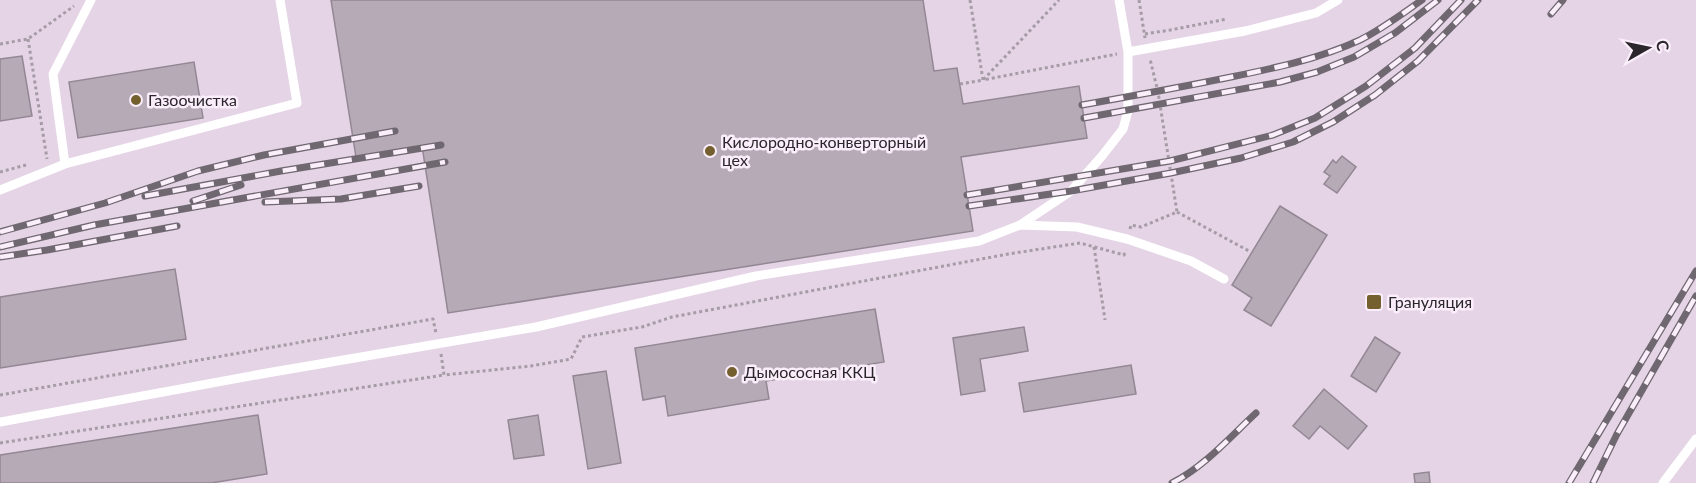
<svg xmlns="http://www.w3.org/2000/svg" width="1696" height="483" viewBox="0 0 1696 483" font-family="Lato,sans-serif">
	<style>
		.built { fill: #e5d3e6 }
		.building { fill: #b6aab6; stroke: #938793; stroke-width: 1.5 }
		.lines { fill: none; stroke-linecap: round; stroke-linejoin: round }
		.path { stroke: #a59ca6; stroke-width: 3; stroke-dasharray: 3 3; stroke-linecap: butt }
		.lane { stroke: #fff; stroke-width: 9 }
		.rail-casing { stroke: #6f6870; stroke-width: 7 }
		.rail { stroke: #fbeefb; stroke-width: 4.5; stroke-dasharray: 14; stroke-linecap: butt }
		.poi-dot { fill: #745f2e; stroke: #fbeefb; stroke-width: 2 }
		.labels { text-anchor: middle; stroke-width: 5; stroke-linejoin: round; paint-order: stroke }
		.poi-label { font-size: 16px; fill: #2a262b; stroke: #fbeefb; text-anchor: start }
	</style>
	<rect width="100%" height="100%" fill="#ede1ee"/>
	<path class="built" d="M0,0H1696V483H0Z"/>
	<path class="building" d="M331,0H923L934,71L957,68L963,104L1079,86L1087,138L961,157L973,231L448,313L422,146L356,157Z
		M22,56L32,116L0,121V59Z
		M194,62L203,118L78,138L69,82Z
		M1342,156L1356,167L1337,193L1324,184L1330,176L1324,172L1333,160L1336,163Z
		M1280,206L1327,235L1271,326L1244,310L1252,298L1232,285Z
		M175,269L186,339L0,368V297Z
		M875,309L884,362L766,381L769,399L668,416L665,396L643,400L635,348Z
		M1024,327L1028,351L980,359L985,391L961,395L953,338Z
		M1375,337L1400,353L1376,392L1351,376Z
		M1131,365L1136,394L1024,412L1019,383Z
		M606,371L621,463L588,469L573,376Z
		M1324,389L1367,426L1348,449L1320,426L1309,439L1293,426Z
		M258,415L267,474L211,483H0V455Z
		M538,415L544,455L514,459L508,420Z
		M1429,472L1430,483H1415L1414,474Z"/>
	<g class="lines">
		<path class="path" d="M970,0L983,80L1117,54
			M1139,0L1145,38
			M1145,34L1170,30L1227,19
			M28,39L47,159
			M0,44L28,39L74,6
			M960,84L983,80L1059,0
			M0,172L26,165
			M1177,212L1249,251
			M1130,229L1131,225L1141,227L1177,212L1158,92L1150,59
			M1094,247L1105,320
			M441,354L444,375L531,366L571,359L582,337L642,327L672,317L1008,254L1080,243L1124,255L1125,250
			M0,395L433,319L436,333
			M0,443L444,375"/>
		<path class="lane" d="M1119,0L1128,52L1245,31L1316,13L1338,0
			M65,164L297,103L280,0
			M0,190L65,164L53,74L91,0
			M1020,225L1077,227L1127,239L1191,261L1224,279
			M0,422L267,373L536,327L756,276L979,241L1020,225L1071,191L1102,156L1123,129L1128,111V52
			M1663,483L1696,439"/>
		<defs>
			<path id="rail" d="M1551,14L1563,0
				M1082,105C1132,96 1182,87 1231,77C1275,68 1319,59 1360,40C1382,29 1402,14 1422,0
				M1084,118L1280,82L1317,72L1354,57L1395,33L1438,0
				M967,195L1170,161L1273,135L1315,118L1366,86L1415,48L1461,0
				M145,196L281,171L441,145
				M193,201L241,185
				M265,202L341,199L419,186
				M969,206L1071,191L1171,173L1241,158L1293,142L1333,122L1375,95L1418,61L1478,0
				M0,232L105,203L198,171L264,155L395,131
				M0,247L94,225L445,162
				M0,257L47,250L177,226
				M1172,483C1204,467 1230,437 1256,413
				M1569,483L1696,271
				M1593,483L1617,434L1696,296"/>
		</defs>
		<use href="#rail" class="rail-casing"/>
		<use href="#rail" class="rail"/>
	</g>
	<g class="poi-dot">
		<circle cx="136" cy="100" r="6"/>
		<circle cx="710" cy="151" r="6"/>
		<rect x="1366" y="294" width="16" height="16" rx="3"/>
		<circle cx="732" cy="372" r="6"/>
	</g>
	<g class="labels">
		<g class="poi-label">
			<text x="148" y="106">Газоочистка</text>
			<text x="722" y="148">Кислородно-конверторный<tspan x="722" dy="18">цех</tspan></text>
			<text x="1388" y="308">Грануляция</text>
			<text x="744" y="378">Дымососная ККЦ</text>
		</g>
	</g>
	<g transform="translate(1648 48) rotate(81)" stroke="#fbeefb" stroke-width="4.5" paint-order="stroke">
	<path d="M0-4.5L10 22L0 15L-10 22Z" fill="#2a262b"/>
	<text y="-9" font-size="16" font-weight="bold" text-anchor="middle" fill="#2a262b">С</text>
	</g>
</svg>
